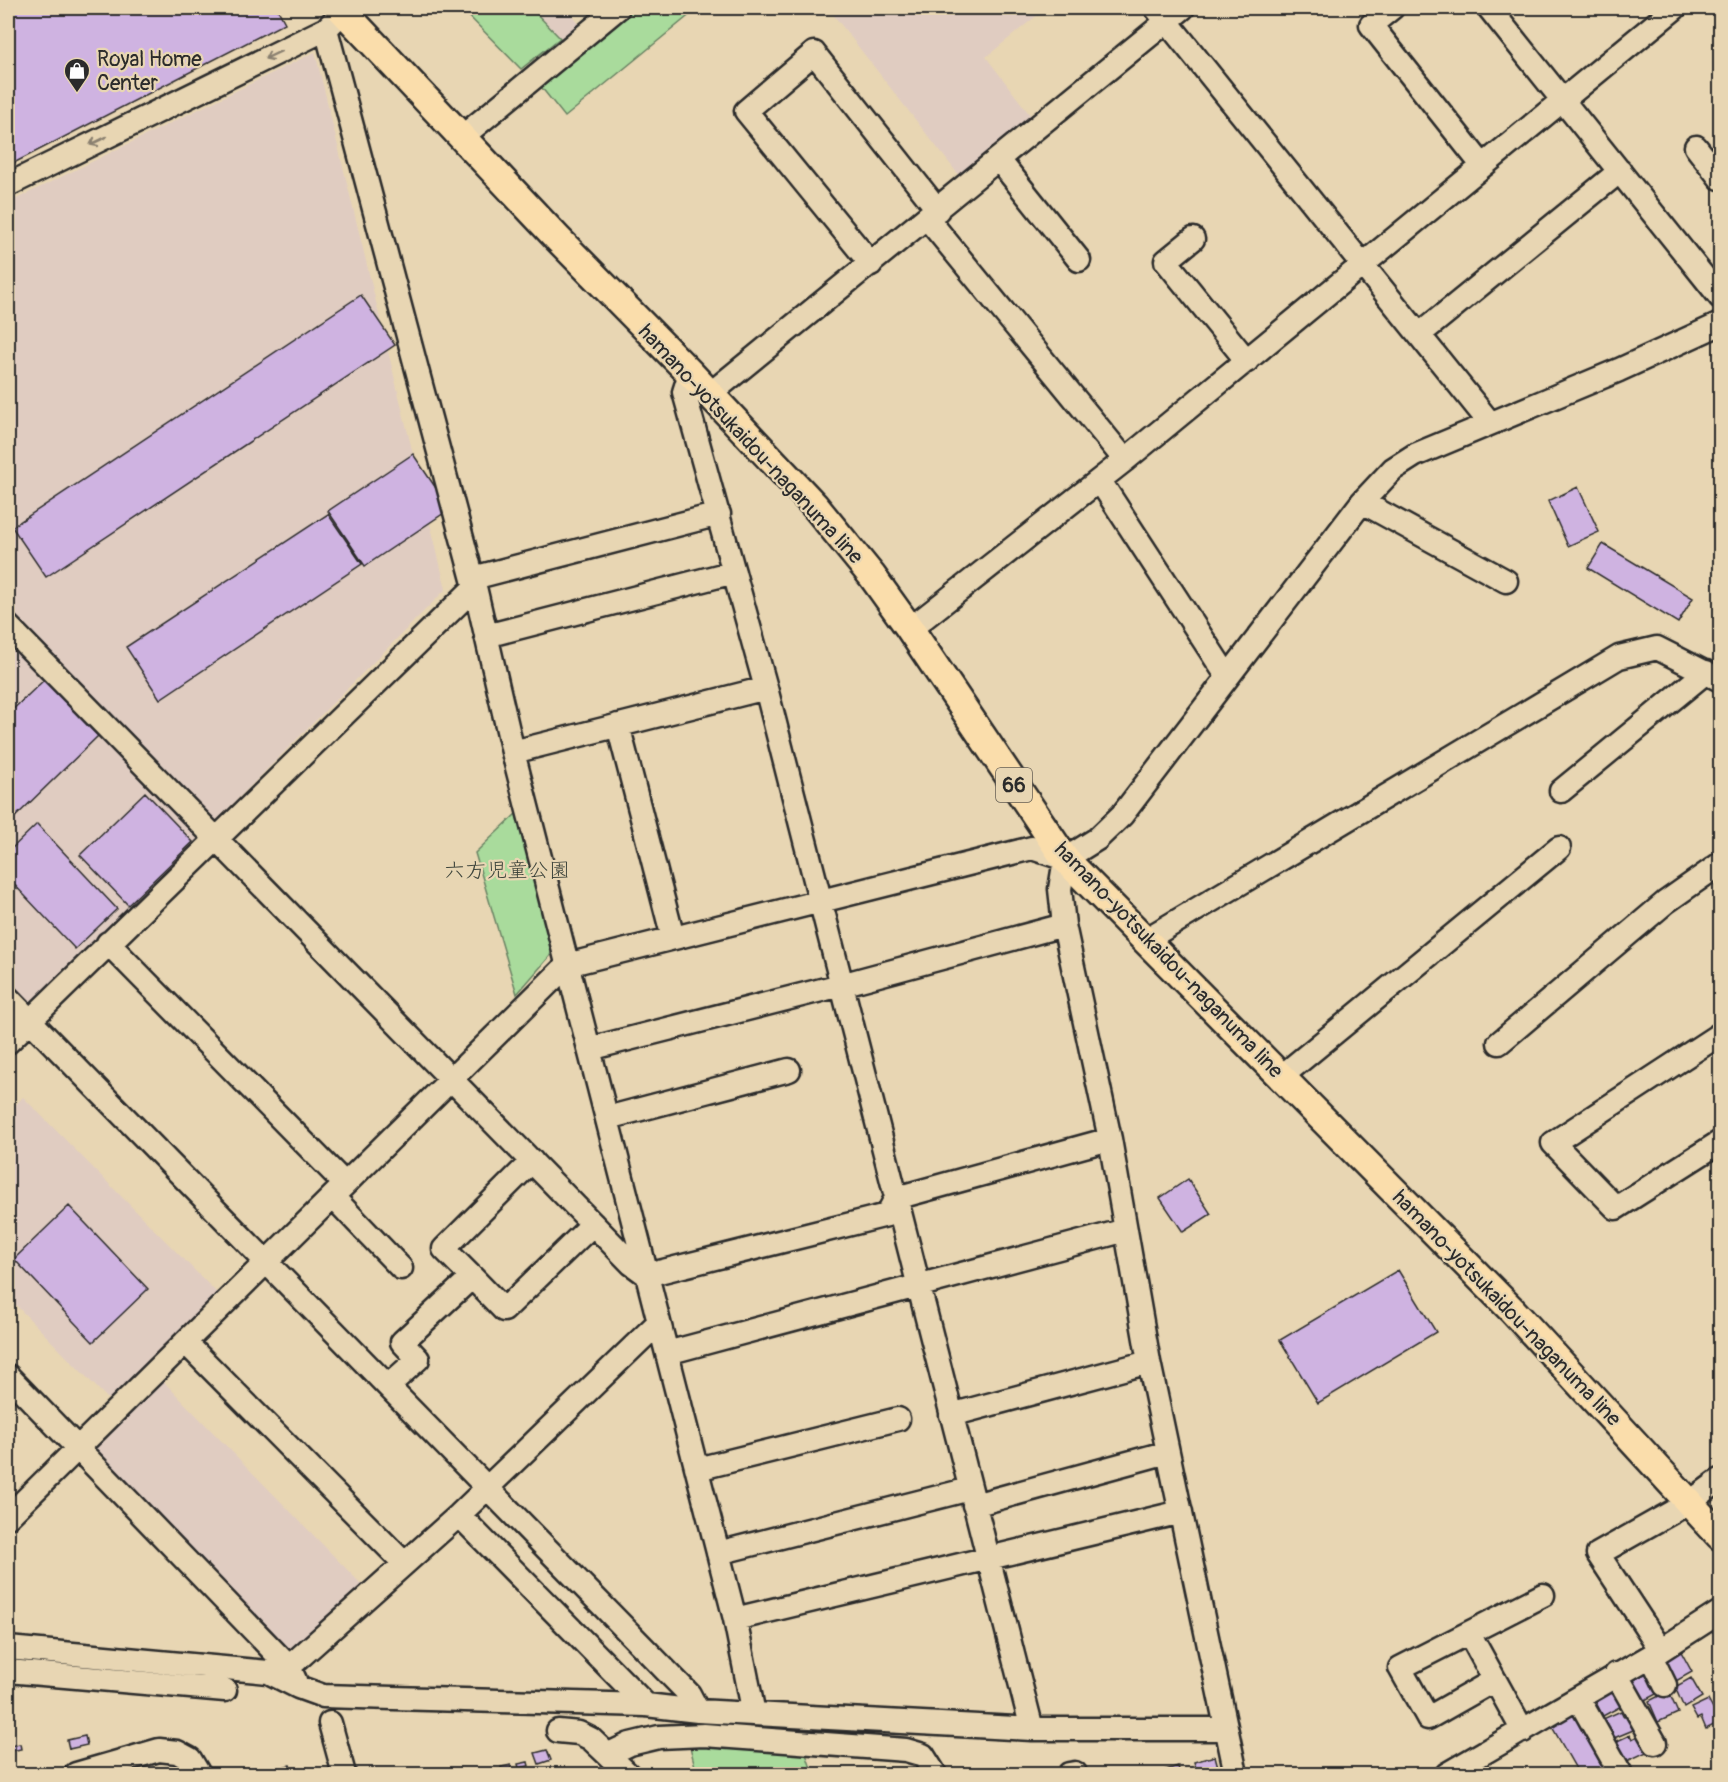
<svg xmlns="http://www.w3.org/2000/svg" width="1728" height="1782" viewBox="0 0 1728 1782" font-family="Pangolin,'Klee One',sans-serif">
	<style>
		.built { fill: #e0ccc1 }
		.green { fill: #a9db9c; stroke: #6a8364; stroke-width: 1.5 }
		.building { fill: #cfb3e1; stroke: #2b2b2b; stroke-width: 1.5 }
		.lines { fill: none; stroke-linecap: round; stroke-linejoin: round }
		.minor-casing { stroke: #2b2b2b; stroke-width: 27 }
		.major-casing { stroke: #2b2b2b; stroke-width: 32 }
		.minor { stroke: #e8d6b3; stroke-width: 22 }
		.major { stroke: #faddab; stroke-width: 27 }
		.oneway { stroke: #8a806f }
		.labels { text-anchor: middle; stroke-width: 4.5; stroke-linejoin: round; paint-order: stroke }
		.shield { fill: #e8d6b3; stroke: #645e54; stroke-width: 1.5 }
		.shield-label { font-size: 20px; font-weight: bold; fill: #2b2b2b }
		.poi-label { font-size: 21px; fill: #2b2b2b; stroke: #e8d6b3; text-anchor: start }
		.street-label { font-size: 21px; fill: #2b2b2b; stroke: #e8d6b3 }
		.park-label { font-size: 21px; fill: #3e453c; stroke: #e8d6b3 }
	</style>
	<rect width="100%" height="100%" fill="#e8d6b3"/>
	<filter id="ink" filterUnits="userSpaceOnUse"><feTurbulence type="fractalNoise" baseFrequency=".0167" numOctaves="2"/><feDisplacementMap in="SourceGraphic" scale="12" xChannelSelector="R" yChannelSelector="G"/><feConvolveMatrix kernelMatrix="1 2 1 2 8 2 1 2 1" color-interpolation-filters="sRGB"/></filter>
	<g filter="url(#ink)">
		<path class="built" d="M521,8H567L582,29L554,55Z
			M828,8H1046L986,57L1034,120L961,178Z
			M315,52L446,589L212,825L8,613V203Z
			M8,643L201,841L27,1010L8,989Z
			M23,1097L219,1295L110,1401L8,1297V1113Z
			M161,1379L367,1590L293,1656L90,1451Z"/>
		<path class="green" d="M461,8H531L560,38L521,69Z
			M630,8H698L565,117L538,83Z
			M517,813L554,944L550,956L517,994L475,853Z
			M690,1747L804,1748L813,1774H697Z"/>
		<path class="building" d="M15,8H277L285,23L8,166V11Z
			M361,295L395,345L46,577L12,527Z
			M413,454L450,509L365,566L328,511Z
			M1578,487L1599,532L1568,546L1548,501Z
			M328,514L362,564L160,699L126,647Z
			M1603,544L1693,598L1678,623L1588,568Z
			M44,680L98,736L8,824V714Z
			M145,792L193,842L128,905L80,855Z
			M37,824L117,909L75,949L8,878V852Z
			M1188,1179L1211,1214L1183,1232L1160,1198Z
			M69,1206L148,1289L93,1342L14,1259Z
			M1398,1270L1436,1332L1318,1403L1280,1340Z
			M1679,1648L1692,1672L1676,1681L1663,1657Z
			M1648,1668L1660,1692L1643,1701L1631,1676Z
			M1691,1678L1702,1697L1684,1708L1675,1687Z
			M1610,1686L1625,1704L1603,1716L1592,1695Z
			M1665,1693L1668,1698L1671,1697L1678,1713L1658,1722L1649,1701Z
			M1708,1700L1720,1722L1706,1729L1701,1717L1697,1719L1691,1708Z
			M1621,1711L1624,1717L1632,1714L1638,1728L1614,1738L1603,1719Z
			M1573,1713L1608,1774H1579L1551,1725Z
			M1643,1733L1651,1750L1625,1762L1615,1742L1630,1735L1632,1739Z
			M85,1736L87,1745L69,1749L67,1740Z
			M20,1744L21,1749L11,1751L10,1746Z
			M547,1750L551,1760L539,1764L535,1753Z
			M1215,1756L1220,1774H1198L1194,1762Z
			M528,1762L529,1766L519,1768L518,1764Z
			M290,1765L293,1774H262V1773Z
			M511,1765V1770L502,1772L501,1767Z
			M1178,1766L1180,1774H1157V1773Z
			M494,1769L495,1773L485,1774V1771Z"/>
		<g class="lines">
			<defs>
				<path id="minor" d="M1156,8L1490,423
					M1392,8L1371,25L1482,165
					M1489,8L1720,297
					M343,12L326,29L475,587L513,752L735,1619L754,1714
					M462,137L618,8
					M1696,147L1720,178
					M999,160L1079,260
					M8,185L326,29
					M927,218L1125,460
					M1193,239L1166,261L1247,361
					M871,264L746,111L814,53L938,210
					M1420,334L1620,171
					M690,373L684,392L766,688L1032,1729
					M710,394L1183,8
					M1100,481L1227,676
					M1362,502L1506,581
					M473,578L719,514
					M8,626L632,1264L647,1275L887,1215L896,1198L1110,1139
					M910,629L1125,460L1675,8
					M486,636L734,572
					M618,725L673,938
					M513,752L766,688
					M1561,791L1706,672
					M1147,939L1619,657L1657,648L1720,680
					M108,943L345,1184
					M8,998L689,1694L698,1711
					M1720,1034L1553,1143L1616,1208L1720,1142
					M8,1042L475,587
					M1499,1043L1666,902L1720,864
					M589,1049L841,985L1064,925
					M1282,1076L1559,848
					M607,1118L789,1070
					M333,1197L401,1268
					M472,1277L444,1249L532,1161
					M185,1342L404,1563
					M667,1353L1126,1230
					M8,1376L289,1667L295,1680
					M388,1386L418,1359L402,1342L472,1277L504,1310L593,1224
					M951,1415L1149,1362
					M697,1469L898,1419
					M974,1505L1168,1452
					M459,1515L646,1705
					M8,1517L567,965L1032,848L1065,859
					M718,1553L970,1489
					M735,1619L1181,1512
					M1469,1633L1523,1731
					M8,1648L268,1672L298,1687L323,1696L646,1705L698,1711L1032,1729H1225
					M1661,1650L1598,1554L1690,1502L1720,1480
					M1651,1656L1665,1685
					M289,1667L459,1515L659,1322
					M8,1671L225,1690
					M1616,1674L1655,1743
					M1495,1680L1428,1718L1400,1668L1543,1595
					M1578,1698L1621,1774
					M330,1723L344,1774
					M558,1731L579,1733L591,1739L628,1774
					M609,1754L630,1744L659,1737L704,1735L906,1750L923,1755L935,1774
					M76,1774L159,1750L177,1752L190,1759L199,1774
					M1069,1774L1075,1773
					M1236,1774L1149,1362L1110,1139L1064,925L1060,889L1065,859L1097,839L1122,815L1362,502L1393,469L1415,455L1619,370L1720,324
					M1447,1774L1661,1650L1720,1612"/>
				<path id="major" d="M340,8L558,239L690,373L815,506L872,576L910,629L1065,859L1512,1310L1720,1536"/>
			</defs>
			<use href="#minor" class="minor-casing"/>
			<use href="#major" class="major-casing"/>
			<use href="#minor" class="minor"/>
			<use href="#major" class="major"/>
		</g>
		<defs><path id="oneway-shaft" d="M-6 0H5M1.5-3L5.5 0L1.5 3" fill="none" stroke-width="1.6" stroke-linecap="round" stroke-linejoin="round" transform="scale(1.5)"/></defs>
		<g class="oneway">
			<use href="#oneway-shaft" transform="translate(273 55) rotate(154)"/>
			<use href="#oneway-shaft" transform="translate(98 141) rotate(154)"/>
		</g>
	</g>
	<defs>
		<symbol id="shop-pin" viewBox="-11 -11 22 30"><path d="M0 17L-7.5 6A9.5 9.5 0 1 1 7.5 6Z" fill="#2b2b2b" stroke="#e8d6b3"/><path d="M-5-2.5h2.3a2.7 3.5 0 0 1 5.4 0H5L5.5 6h-11ZM-1.5-2.5h3a1.5 2.3 0 0 0-3 0Z" fill="#fff"/></symbol>
	</defs>
	<g fill-rule="evenodd">
		<use href="#shop-pin" x="62" y="56" width="30" height="40"/>
	</g>
	<g class="labels">
		<rect class="shield" x="996" y="768" width="36" height="34" rx="4.5"/>
		<g class="shield-label">
			<text x="1014" y="792">66</text>
		</g>
		<g class="poi-label">
			<text x="97" y="66">Royal Home<tspan x="97" dy="24">Center</tspan></text>
		</g>
		<g class="street-label">
			<text transform="translate(751 444) rotate(47)" y="7">hamano-yotsukaidou-naganuma line</text>
			<text transform="translate(1169 960) rotate(46)" y="7">hamano-yotsukaidou-naganuma line</text>
			<text transform="translate(1507 1308) rotate(46)" y="7">hamano-yotsukaidou-naganuma line</text>
		</g>
		<g class="park-label">
			<text x="507" y="877">六方児童公園</text>
		</g>
	</g>
	<rect width="1728" height="1782" fill="none" stroke="#e8d6b3" stroke-width="30"/>
	<rect x="15" y="15" width="1698" height="1752" fill="none" stroke="#2b2b2b" stroke-width="2" filter="url(#ink)"/>
</svg>
